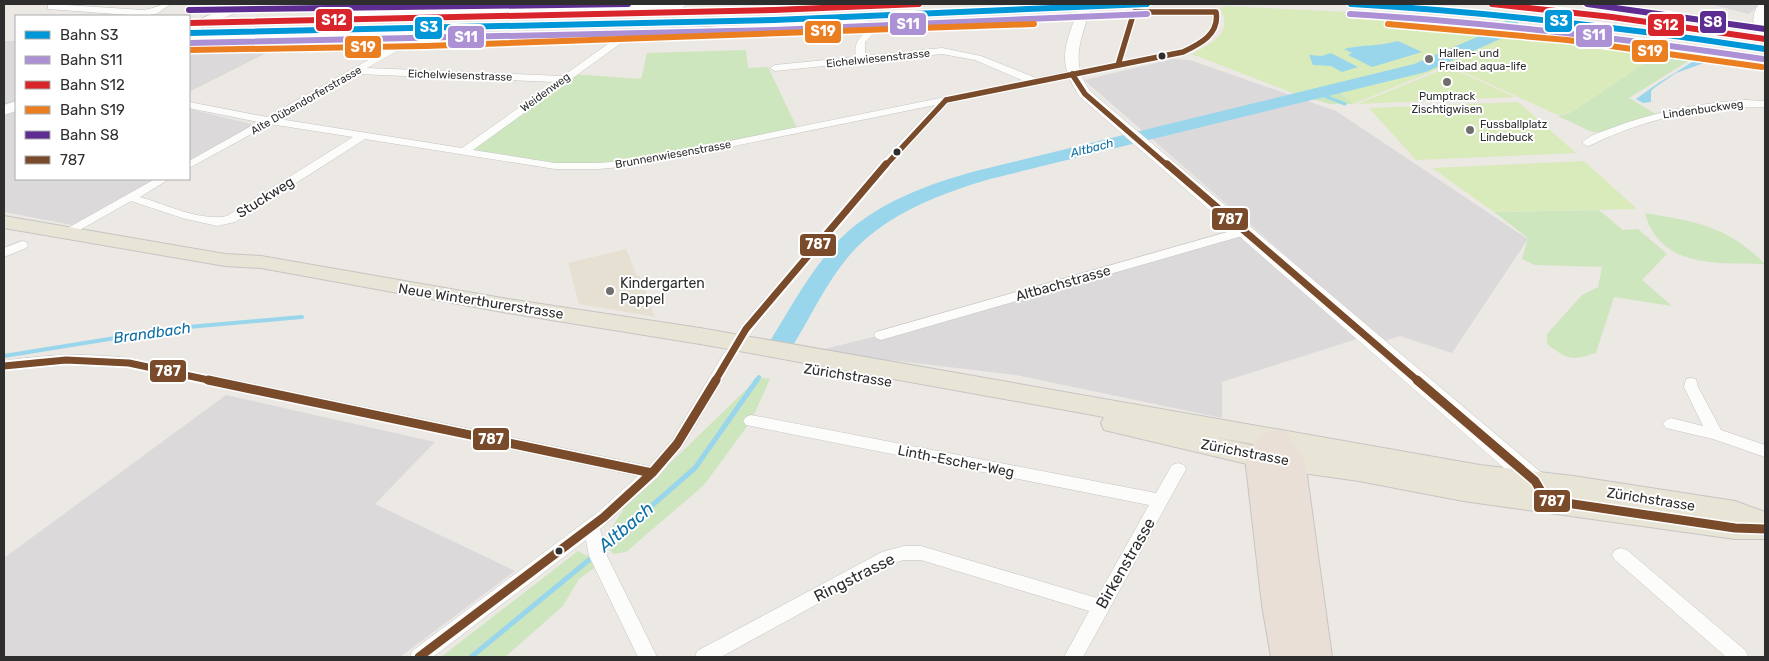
<svg xmlns="http://www.w3.org/2000/svg" width="1769" height="661" viewBox="0 0 1769 661" font-family="Rubik,sans-serif">
	<style>
		.industrial { fill: #dcd9db }
		.education { fill: #e6e0d3 }
		.green { fill: #cee6be }
		.pitch { fill: #d9eabb }
		.water { fill: #99d6ec }
		.lines { fill: none; stroke-linecap: round; stroke-linejoin: round }
		.stream-far2 { stroke: #99d6ec; stroke-width: 3 }
		.stream-far1 { stroke: #99d6ec; stroke-width: 4 }
		.stream { stroke: #99d6ec; stroke-width: 5 }
		.river { fill: #99d6ec; fill-rule: evenodd }
		.street-casing { stroke: #c5c4c5; stroke-width: 1 }
		.secondary-casing { stroke: #c5c4c5; stroke-width: 1 }
		.primary-casing { stroke: #c6c5c4; stroke-width: 2 }
		.highway-casing { stroke: #c6c5c4; stroke-width: 2 }
		.street { fill: #fcfcfb; fill-rule: evenodd }
		.secondary { fill: #fcfcfb; fill-rule: evenodd }
		.primary { fill: #e8e4d6; fill-rule: evenodd }
		.highway { fill: #eadfd6; fill-rule: evenodd }
		.bus-1-far2-casing { stroke: #fff; stroke-width: 8 }
		.bus-1-far1-casing { stroke: #fff; stroke-width: 11 }
		.bus-1-casing { stroke: #fff; stroke-width: 12 }
		.bus-1-far2 { stroke: #7a4b2a; stroke-width: 5.5 }
		.bus-1-far1 { stroke: #7a4b2a; stroke-width: 7 }
		.bus-1 { stroke: #7a4b2a; stroke-width: 9 }
		.rail-1-casing { stroke: #fff; stroke-width: 9 }
		.rail-2-casing { stroke: #fff; stroke-width: 9 }
		.rail-3-casing { stroke: #fff; stroke-width: 9 }
		.rail-4-casing { stroke: #fff; stroke-width: 9 }
		.rail-5-casing { stroke: #fff; stroke-width: 9 }
		.rail-1 { stroke: #0097d8; stroke-width: 6 }
		.rail-2 { stroke: #ac91d5; stroke-width: 6 }
		.rail-3 { stroke: #d8242b; stroke-width: 6 }
		.rail-4 { stroke: #eb7e21; stroke-width: 6 }
		.rail-5 { stroke: #5e2d91; stroke-width: 6 }
		.bus-dot { fill: #2e2e2e; stroke: #fff; stroke-width: 2 }
		.poi-dot { fill: #706f6e; stroke: #fff; stroke-width: 2 }
		.labels { text-anchor: middle; stroke-width: 4; stroke-linejoin: round; paint-order: stroke }
		.far-poi-label { font-size: 11px; fill: #2e2e2e; stroke: #fff; text-anchor: start }
		.far-street-label { font-size: 11px; fill: #2e2e2e; stroke: #fff }
		.far-water-label { font-size: 12px; font-style: italic; fill: #0d6fa3; stroke: #fff }
		.street-label { font-size: 14px; fill: #2e2e2e; stroke: #fff }
		.poi-label { font-size: 14px; fill: #2e2e2e; stroke: #fff; text-anchor: start }
		.water-label { font-size: 15px; font-style: italic; fill: #0d6fa3; stroke: #fff }
		.near-street-label { font-size: 16px; fill: #2e2e2e; stroke: #fff }
		.near-water-label { font-size: 18px; font-style: italic; fill: #0d6fa3; stroke: #fff }
		.line-badge { stroke: #fff; stroke-width: 2 }
		.badge-label { font-size: 14px; text-anchor: middle; font-weight: bold; fill: #fff }
	</style>
	<rect width="100%" height="100%" fill="#ece8e4"/>
	<path class="industrial" d="M1709,4H1760L1749,14Z
		M298,37L189,92V39Z
		M4,41H16V179H156L72,225L4,212Z
		M1173,59L1190,60L1336,111L1528,239L1452,353L1400,336L1384,341L1084,80Z
		M189,109L256,125L189,161Z
		M1245,231L1366,336L1222,382V418L1016,375L822,352L825,349L881,335Z
		M226,395L435,442L375,504L515,571L400,657H4V558Z"/>
	<path class="education" d="M626,249L637,276H640L655,317L579,304L568,263Z"/>
	<path class="green" d="M1670,46L1765,58V61L1701,53L1629,98L1656,114L1605,132H1592L1558,116L1570,113Z
		M746,50L748,68L768,67L798,130L641,162L578,167L463,152L571,74L641,79L647,53Z
		M1321,89L1328,93L1339,91L1353,104H1330L1298,95Z
		M1599,210L1623,230L1638,229L1667,254L1642,280L1672,306L1614,297L1596,353C1570,361 1569,360 1547,344V334L1582,295L1598,287L1602,267L1535,265L1522,259L1528,238L1494,212Z
		M1645,213C1696,222 1726,225 1765,264C1719,263 1660,269 1645,213Z
		M759,377L770,379L751,421L704,485L626,552L613,554L607,545L606,537L625,507Z
		M578,551L601,563L579,579L563,606L505,657H441Z"/>
	<path class="pitch" d="M1227,6L1407,15L1670,46L1570,113L1558,115L1448,65L1353,104L1339,91L1328,93L1321,89L1298,95L1192,54C1212,43 1234,33 1220,8Z
		M1449,67L1515,97L1357,104Z
		M1518,102L1576,153L1416,160L1369,108Z
		M1584,161L1637,209L1494,212L1432,168Z"/>
	<path class="water" d="M1398,41L1422,52L1372,67L1348,55L1352,53L1344,49C1364,44 1377,47 1398,41Z
		M1331,53L1358,67L1342,72L1331,66L1313,65L1309,55L1322,56Z
		M1694,61L1704,63L1676,73L1654,88L1651,91V102L1643,103L1636,99L1657,84Z"/>
	<g class="lines">
		<path class="stream-far2" d="M1317,93L1345,104"/>
		<path class="stream-far1" d="M4,356L177,328L302,317
			M756,381L759,377"/>
		<path class="stream" d="M601,550L695,468L757,380
			M471,657L595,555"/>
		<path class="river" d="M1511,18L1517,20L1520,28L1518,31L1426,72L990,179C942,193 892,212 856,248C829,276 812,315 792,347L783,350L774,347L770,341C791,307 812,268 840,239C876,203 928,184 976,171L1414,64L1503,26L1505,20Z"/>
		<defs>
			<path id="street" d="M51,4L143,10C154,9 161,3 171,4L156,14L143,16L48,9V5Z
				M475,4H486L476,10L471,16H465L464,14L470,6Z
				M866,20L876,24L878,29L865,42V56L942,48L981,56L1036,78L1072,71L1077,74L1075,76L949,102L885,171L771,307L741,347H731L729,344L751,314L818,238L877,166L935,105L641,165L599,169H555L365,139L235,222L217,226L182,218L131,201L69,236L65,237L59,233L155,179H169L140,197C164,204 202,222 227,216L353,137L270,124L189,168V161L258,122L189,108V102L267,117L411,36L189,41V35L412,30L443,32L608,31ZM865,26L869,28C860,37 853,43 856,57L775,65L770,68L775,71L942,54L975,60L1024,81L641,159L599,163H555L473,150L631,36ZM423,36L443,38L619,36L563,76L367,68ZM357,74L555,82L462,148L279,119Z
				M1745,100L1765,101V107C1705,106 1645,118 1591,145L1587,146L1582,143C1588,136 1600,132 1609,129C1653,112 1699,103 1745,100Z
				M1245,227L1251,231L1249,234L881,340L876,338L874,335L876,332Z
				M22,241L26,242L28,245L26,248L4,257V248Z
				M729,351L734,353L736,356L682,448L658,477L600,529L607,556L657,657H638L589,556L586,540L433,657H410L412,651L598,512L638,476L129,368L66,365L4,371V361C46,354 87,353 129,358L649,466L672,440L724,353Z
				M1691,378L1696,379L1698,387L1721,430L1765,445V457L1713,439L1666,428L1663,424L1666,420L1671,418L1703,426L1684,387L1686,379Z
				M751,415L1156,493L1172,465L1178,463L1184,465L1186,469L1083,657H1064L1089,611L921,560H904L892,563L721,657H695L697,651L882,552L904,546H921L1097,598L1149,505L746,425L743,421L746,417Z
				M1621,548L1627,550L1746,651L1748,657H1726L1615,560L1612,555L1615,550Z"/>
			<path id="secondary" d="M235,4H251L249,7L189,33V24Z
				M260,4C310,1 361,12 411,11C503,10 596,0 688,4L682,8L411,19L371,18L266,8Z
				M1080,4H1092C1083,35 1068,61 1090,91L1543,474L1547,481L1543,488L1535,490L1527,488L1080,97C1054,60 1067,42 1080,4Z
				M1759,4H1765V43L1758,39C1753,26 1750,16 1759,4Z
				M16,101V111L4,115V105Z"/>
			<path id="primary" d="M4,216L225,254L261,256L508,299L700,328L1480,465L1573,476L1735,501L1765,512V539H1735L1463,501L1359,481L1260,467L1104,430L1101,423L1104,417L700,344L508,313L261,268L225,266L4,228ZM1219,438L1303,453L1260,447Z"/>
			<path id="highway" d="M1275,429L1285,432L1305,461L1332,657H1271L1262,605L1245,457C1252,444 1261,433 1275,429Z"/>
		</defs>
		<use href="#street" class="street-casing"/>
		<use href="#secondary" class="secondary-casing"/>
		<use href="#primary" class="primary-casing"/>
		<use href="#highway" class="highway-casing"/>
		<use href="#street" class="street"/>
		<use href="#secondary" class="secondary"/>
		<use href="#primary" class="primary"/>
		<use href="#highway" class="highway"/>
		<defs>
			<path id="bus-1-far2" d="M1072,74L1085,94L1168,166
				M946,100L1183,52C1200,44 1220,34 1216,12H1134L1118,65
				M885,166L946,100"/>
			<path id="bus-1-far1" d="M1167,164L1418,381
				M4,366L66,360L129,363L213,381
				M715,381L746,329L886,164"/>
			<path id="bus-1" d="M208,380L652,473
				M1417,380L1535,481L1546,500L1735,528L1765,529
				M419,657L604,517L652,473L677,444L716,380"/>
		</defs>
		<use href="#bus-1-far2" class="bus-1-far2-casing"/>
		<use href="#bus-1-far1" class="bus-1-far1-casing"/>
		<use href="#bus-1" class="bus-1-casing"/>
		<use href="#bus-1-far2" class="bus-1-far2"/>
		<use href="#bus-1-far1" class="bus-1-far1"/>
		<use href="#bus-1" class="bus-1"/>
		<defs>
			<path id="rail-1" d="M1351,4C1490,12 1627,28 1765,49
				M189,33L774,20L1147,4"/>
			<path id="rail-2" d="M1350,14C1489,22 1626,39 1763,59
				M189,43L774,30L1147,14"/>
			<path id="rail-3" d="M1492,4L1612,17L1765,39
				M189,23L774,10L919,4"/>
			<path id="rail-4" d="M1388,24L1567,40L1762,67
				M189,50L426,46L1034,24"/>
			<path id="rail-5" d="M1587,4L1765,29
				M189,10L628,4"/>
		</defs>
		<use href="#rail-1" class="rail-1-casing"/>
		<use href="#rail-2" class="rail-2-casing"/>
		<use href="#rail-3" class="rail-3-casing"/>
		<use href="#rail-4" class="rail-4-casing"/>
		<use href="#rail-5" class="rail-5-casing"/>
		<use href="#rail-1" class="rail-1"/>
		<use href="#rail-2" class="rail-2"/>
		<use href="#rail-3" class="rail-3"/>
		<use href="#rail-4" class="rail-4"/>
		<use href="#rail-5" class="rail-5"/>
	</g>
	<g class="bus-dot">
		<circle cx="1162" cy="56" r="4.5"/>
		<circle cx="897" cy="152" r="4.5"/>
		<circle cx="559" cy="551" r="4.5"/>
	</g>
	<g class="poi-dot">
		<circle cx="1429" cy="59" r="5"/>
		<circle cx="1447" cy="82" r="5"/>
		<circle cx="1470" cy="130" r="5"/>
		<circle cx="610" cy="291" r="5"/>
	</g>
	<g class="labels">
		<g class="far-poi-label">
			<text x="1439" y="57">Hallen- und<tspan x="1439" dy="13">Freibad aqua-life</tspan></text>
			<text x="1447" y="100" text-anchor="middle">Pumptrack<tspan x="1447" dy="13">Zischtigwisen</tspan></text>
			<text x="1480" y="128">Fussballplatz<tspan x="1480" dy="13">Lindebuck</tspan></text>
		</g>
		<g class="far-street-label">
			<text transform="translate(878 58) rotate(-6)" y="4">Eichelwiesenstrasse</text>
			<text transform="translate(460 75) rotate(2)" y="4">Eichelwiesenstrasse</text>
			<text transform="translate(545 92) rotate(-36)" y="4">Weidenweg</text>
			<text transform="translate(306 100) rotate(-30)" y="4">Alte Dübendorferstrasse</text>
			<text transform="translate(1703 109) rotate(-8)" y="4">Lindenbuckweg</text>
			<text transform="translate(673 154) rotate(-10)" y="4">Brunnenwiesenstrasse</text>
		</g>
		<g class="far-water-label">
			<text transform="translate(1092 148) rotate(-14)" y="4">Altbach</text>
		</g>
		<g class="street-label">
			<text transform="translate(265 197) rotate(-32)" y="5">Stuckweg</text>
			<text transform="translate(1063 283) rotate(-16)" y="5">Altbachstrasse</text>
			<text transform="translate(481 301) rotate(9)" y="5">Neue Winterthurerstrasse</text>
			<text transform="translate(848 375) rotate(9)" y="5">Zürichstrasse</text>
			<text transform="translate(1245 452) rotate(11)" y="5">Zürichstrasse</text>
			<text transform="translate(956 461) rotate(11)" y="5">Linth-Escher-Weg</text>
			<text transform="translate(1651 499) rotate(9)" y="5">Zürichstrasse</text>
		</g>
		<g class="poi-label">
			<text x="620" y="288">Kindergarten<tspan x="620" dy="16">Pappel</tspan></text>
		</g>
		<g class="water-label">
			<text transform="translate(152 333) rotate(-8)" y="5">Brandbach</text>
		</g>
		<g class="near-street-label">
			<text transform="translate(1125 563) rotate(-60)" y="6">Birkenstrasse</text>
			<text transform="translate(854 577) rotate(-27)" y="6">Ringstrasse</text>
		</g>
		<g class="near-water-label">
			<text transform="translate(626 527) rotate(-40)" y="6">Altbach</text>
		</g>
	</g>
	<g class="line-badge">
		<rect x="315" y="8" width="38" height="24" rx="5" fill="#d8242b"/>
		<rect x="1544" y="9" width="29" height="24" rx="5" fill="#0097d8"/>
		<rect x="1699" y="10" width="28" height="24" rx="5" fill="#5e2d91"/>
		<rect x="889" y="12" width="38" height="24" rx="5" fill="#ac91d5"/>
		<rect x="1647" y="13" width="38" height="24" rx="5" fill="#d8242b"/>
		<rect x="414" y="16" width="29" height="24" rx="5" fill="#0097d8"/>
		<rect x="804" y="20" width="38" height="24" rx="5" fill="#eb7e21"/>
		<rect x="1575" y="24" width="38" height="24" rx="5" fill="#ac91d5"/>
		<rect x="447" y="25" width="38" height="24" rx="5" fill="#ac91d5"/>
		<rect x="344" y="35" width="38" height="24" rx="5" fill="#eb7e21"/>
		<rect x="1631" y="39" width="38" height="24" rx="5" fill="#eb7e21"/>
		<rect x="1211" y="207" width="38" height="24" rx="5" fill="#7a4b2a"/>
		<rect x="799" y="233" width="38" height="24" rx="5" fill="#7a4b2a"/>
		<rect x="149" y="359" width="38" height="24" rx="5" fill="#7a4b2a"/>
		<rect x="472" y="427" width="38" height="24" rx="5" fill="#7a4b2a"/>
		<rect x="1533" y="489" width="38" height="24" rx="5" fill="#7a4b2a"/>
	</g>
	<g class="badge-label">
		<text x="334" y="25">S12</text>
		<text x="1559" y="26">S3</text>
		<text x="1713" y="27">S8</text>
		<text x="908" y="29">S11</text>
		<text x="1666" y="30">S12</text>
		<text x="429" y="32">S3</text>
		<text x="823" y="36">S19</text>
		<text x="1594" y="40">S11</text>
		<text x="466" y="42">S11</text>
		<text x="363" y="52">S19</text>
		<text x="1650" y="56">S19</text>
		<text x="1230" y="224">787</text>
		<text x="818" y="249">787</text>
		<text x="168" y="376">787</text>
		<text x="491" y="444">787</text>
		<text x="1552" y="506">787</text>
	</g>
	<rect width="1769" height="661" fill="none" stroke="#2e2e2e" stroke-width="10"/>
	<rect x="15" y="15" width="175" height="165" fill="#ffffff" stroke="#ababab"/>
	<rect x="25" y="31" width="25" height="8" fill="#0097d8" stroke="#ababab"/>
	<text x="60" y="40" font-size="15" fill="#2e2e2e">Bahn S3</text>
	<rect x="25" y="56" width="25" height="8" fill="#ac91d5" stroke="#ababab"/>
	<text x="60" y="65" font-size="15" fill="#2e2e2e">Bahn S11</text>
	<rect x="25" y="81" width="25" height="8" fill="#d8242b" stroke="#ababab"/>
	<text x="60" y="90" font-size="15" fill="#2e2e2e">Bahn S12</text>
	<rect x="25" y="106" width="25" height="8" fill="#eb7e21" stroke="#ababab"/>
	<text x="60" y="115" font-size="15" fill="#2e2e2e">Bahn S19</text>
	<rect x="25" y="131" width="25" height="8" fill="#5e2d91" stroke="#ababab"/>
	<text x="60" y="140" font-size="15" fill="#2e2e2e">Bahn S8</text>
	<rect x="25" y="156" width="25" height="8" fill="#7a4b2a" stroke="#ababab"/>
	<text x="60" y="165" font-size="15" fill="#2e2e2e">787</text>
</svg>
